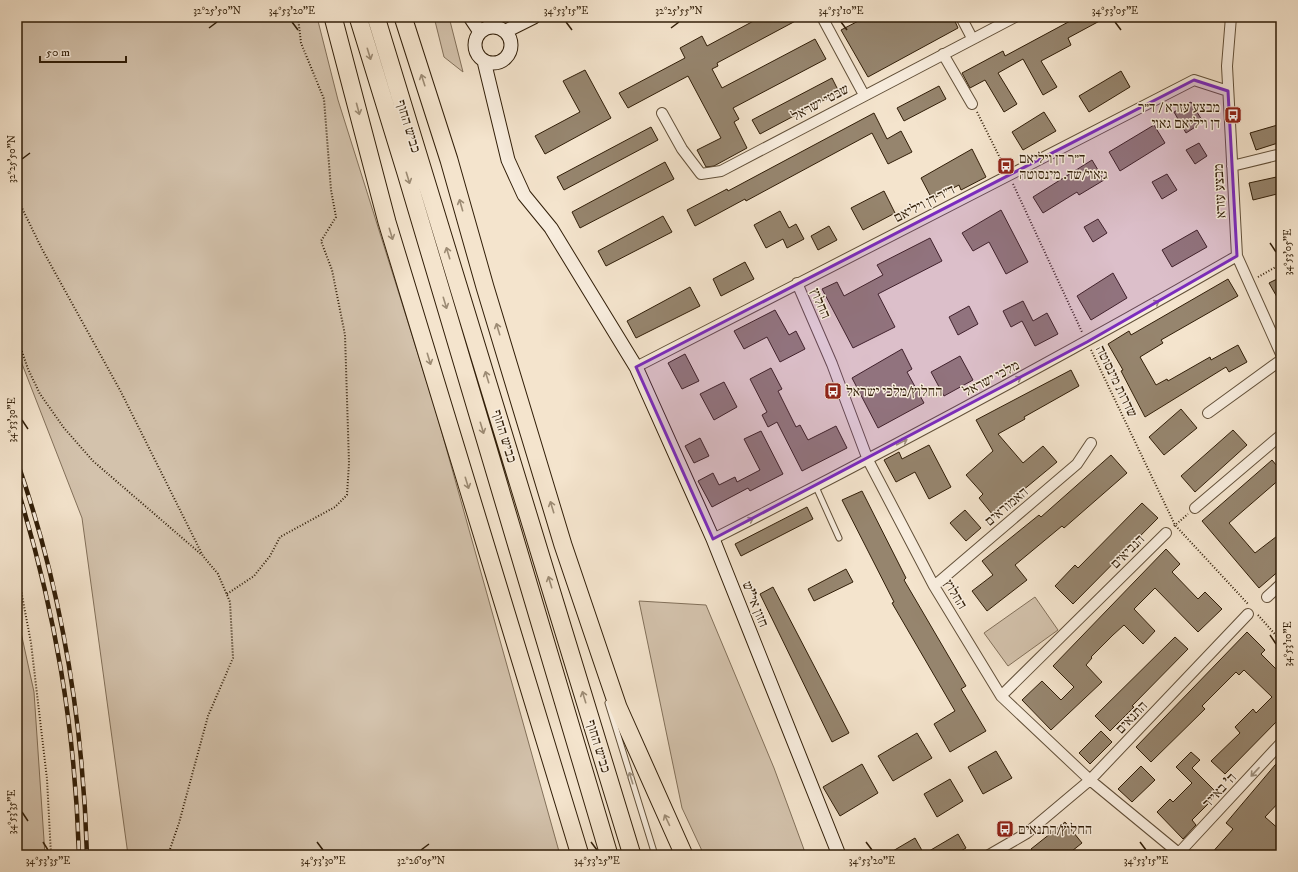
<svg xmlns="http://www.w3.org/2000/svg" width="1298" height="872" viewBox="0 0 1298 872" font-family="'IM FELL DW Pica','Frank Ruhl Libre',serif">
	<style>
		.green { fill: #d3c2ac; stroke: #82705a }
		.building { fill: #96856e; stroke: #311e08 }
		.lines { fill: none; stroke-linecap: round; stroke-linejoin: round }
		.lane-casing { stroke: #625039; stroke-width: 7 }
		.street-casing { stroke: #625039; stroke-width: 12 }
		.secondary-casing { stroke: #311e08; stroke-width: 15 }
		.highway-casing { stroke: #311e08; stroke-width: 19 }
		.path { stroke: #311e08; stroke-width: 2; stroke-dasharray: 1 2; stroke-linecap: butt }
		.lane { stroke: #f8edde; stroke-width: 5 }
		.street { stroke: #f8edde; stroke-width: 10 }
		.secondary { stroke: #f8edde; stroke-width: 13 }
		.highway { stroke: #f4e4cd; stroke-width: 17 }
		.rail-casing { stroke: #311e08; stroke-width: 4.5 }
		.rail { stroke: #f8edde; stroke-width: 3; stroke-dasharray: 9; stroke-linecap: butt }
		.oneway { stroke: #9c8b74 }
		.oneway2 { stroke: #9e907e }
		.marked { fill: #7b2cbf; fill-opacity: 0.2; stroke: #7b2cbf; stroke-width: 3; stroke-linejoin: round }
		.ticks { fill: none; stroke: #311e08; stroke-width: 1.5 }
		.labels { text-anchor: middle; stroke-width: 3; stroke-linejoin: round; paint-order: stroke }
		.street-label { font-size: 14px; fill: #311e08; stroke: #f8edde }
		.poi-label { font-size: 14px; fill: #311e08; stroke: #f8edde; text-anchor: start }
		.neatline { fill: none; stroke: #311e08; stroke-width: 1.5 }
		.ticks-label { font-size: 10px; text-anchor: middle; fill: #311e08 }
	</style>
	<rect width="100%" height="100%" fill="#f4e4cd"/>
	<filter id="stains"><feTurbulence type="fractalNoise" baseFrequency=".005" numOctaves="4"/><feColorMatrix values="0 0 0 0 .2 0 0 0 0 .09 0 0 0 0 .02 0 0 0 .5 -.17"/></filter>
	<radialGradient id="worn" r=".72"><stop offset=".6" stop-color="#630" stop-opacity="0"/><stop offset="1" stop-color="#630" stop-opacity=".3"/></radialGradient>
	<path class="green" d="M17,17H317L338,100L435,408L560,855H128L82,518L17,351Z
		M434,17H449L463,72L444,57Z
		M1035,597L1058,630L1008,666L984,633Z
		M639,601L706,605L774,768L806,855H704L682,808Z
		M17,614L34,692L45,855H17Z"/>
	<path class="building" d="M761,17H803L717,63L718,66L712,69L722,88L815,39L826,59L733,108L739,119L734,122L747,148L714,166L706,167L697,150L721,138L688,76L628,108L619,93L685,58L680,48L702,36L707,46Z
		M866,17H953L958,28L868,77L841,30Z
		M1071,17H1107L1068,38L1071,45L1041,61L1057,87L1043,95L1023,59L998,73L1017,104L1004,112L985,80L970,88L962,73L1003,51L1005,56L1072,20Z
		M585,70L611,118L545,154L535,136L580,112L563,81Z
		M1121,71L1130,87L1089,112L1079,96Z
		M832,78L839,92L760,134L752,120Z
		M939,86L946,99L904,121L897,108Z
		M1191,102L1203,122L1186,133L1174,112Z
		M1044,112L1056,131L1023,150L1012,132Z
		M874,113L887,139L901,131L912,152L888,164L872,133L746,201L745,199L695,226L687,210L727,189L728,191Z
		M1281,124V142L1256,150L1250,133Z
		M1154,125L1165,143L1120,171L1109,152Z
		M651,127L658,140L564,190L557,177Z
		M1199,143L1207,156L1195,164L1186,150Z
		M972,149L986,177L961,190L959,185L932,199L921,178Z
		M1092,160L1104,180L1079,195L1077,192L1043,213L1033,197Z
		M665,162L674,179L580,228L572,212Z
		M1167,174L1177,190L1162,199L1152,182Z
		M1281,176V193L1253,200L1249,183Z
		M884,191L895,213L863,230L851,208Z
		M1001,210L1028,262L1006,274L989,242L973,251L962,233Z
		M780,211L789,228L796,224L804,239L787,248L783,239L766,248L754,225Z
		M663,216L672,232L606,266L598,251Z
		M1098,219L1107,233L1093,242L1084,227Z
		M829,226L837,240L818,250L811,236Z
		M1197,230L1207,247L1172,267L1162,250Z
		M930,238L942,261L878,294L895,327L853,348L822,289L837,282L844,296L883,275L877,265Z
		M745,262L754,279L721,296L713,279Z
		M1113,273L1127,298L1091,320L1077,296Z
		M1281,277V304L1269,283Z
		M1228,279L1238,296L1161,340L1163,343L1140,357L1156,385L1167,379L1168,381L1210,357L1211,360L1238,345L1247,362L1229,372L1226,367L1145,417L1121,371L1123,370L1108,344L1129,331L1131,335Z
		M690,287L700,306L636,338L627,321Z
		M1023,301L1033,321L1047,313L1058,334L1035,346L1022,321L1011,327L1003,311Z
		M969,306L978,324L958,335L949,317Z
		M775,310L789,335L796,331L805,349L780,362L767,337L744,349L734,331Z
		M902,349L912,369L907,372L924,403L878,428L852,378Z
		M685,354L699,381L682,389L668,363Z
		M960,356L973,380L944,396L931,372Z
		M771,368L782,389L778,391L796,427L800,425L808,440L836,426L847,448L802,471L777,422L768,427L762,415L767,412L750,379Z
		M1071,370L1079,386L1024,417L1025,419L998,434L1023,463L1043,446L1057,462L993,515L979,498L983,494L966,475L993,451L976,420Z
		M724,382L737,407L714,420L700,394Z
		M1181,409L1197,428L1164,455L1149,437Z
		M1233,430L1247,445L1195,492L1181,476Z
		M761,431L783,474L750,491L748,488L712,507L698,481L713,473L719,485L735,477L737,482L760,470L744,439Z
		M700,438L709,456L694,463L685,446Z
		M929,445L951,487L929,499L915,472L896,482L884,460L899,452L902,459Z
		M1111,455L1127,473L1064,528L1062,526L1015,565L1027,580L987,611L972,591L993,575L982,561L1039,515L1041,517Z
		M1272,460L1281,471V478L1229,523L1255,553L1281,533V569L1259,588L1202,521Z
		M862,491L906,578L904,580L966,686L961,689L986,731L950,752L934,724L955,711L892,603L894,602L842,500Z
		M1142,503L1158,518L1073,604L1055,586L1075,565L1078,568Z
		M807,507L813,519L741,556L735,544Z
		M965,510L981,528L966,541L950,523Z
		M1166,549L1180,564L1172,572L1198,599L1205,592L1222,609L1198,632L1155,588L1134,609L1155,631L1143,644L1124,625L1113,635L1091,657L1092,658L1086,665L1102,682L1051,730L1022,700L1042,681L1061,700L1074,687L1053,666Z
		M846,569L853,582L814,601L808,589Z
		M773,587L849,733L832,742L760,594Z
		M1247,632L1265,650L1261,654L1281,674V717L1225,774L1211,761L1240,733L1235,727L1253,709L1256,713L1272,697L1244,670L1239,675L1236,672L1202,706L1205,709L1151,762L1136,747Z
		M1175,637L1188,649L1132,706L1134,707L1110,731L1095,716Z
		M1101,731L1112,742L1090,764L1079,753Z
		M917,733L932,758L893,781L878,756Z
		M996,751L1012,778L983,794L968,767Z
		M1191,752L1200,760L1192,768L1218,794L1192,820L1196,825L1183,839L1157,812L1170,799L1173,802L1192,783L1176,767Z
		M1281,758V800L1265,817L1281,831V855H1210L1233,829L1226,823Z
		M862,764L878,793L840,816L823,787Z
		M1141,766L1155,780L1132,802L1118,789Z
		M950,779L963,801L937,817L924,794Z
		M1065,822L1082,843L1067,855H1036L1031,849Z
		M958,834L966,848L954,855H886L915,838L924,854Z"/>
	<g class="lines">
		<defs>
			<path id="lane" d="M816,487L839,538
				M608,703L655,855"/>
			<path id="street" d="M822,17L864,95
				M961,17L972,38
				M1231,17L1227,66L1237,256L1281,354
				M943,54L972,104
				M662,113L682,149L701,174L721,171L1015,17
				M1232,166L1281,154
				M797,283L832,364L868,460L934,586L1001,696L1090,780L1181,855
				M636,367L1194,80L1228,91
				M1208,413L1281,360
				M1195,508L1281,435
				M713,539C890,449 1065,355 1237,256
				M934,586L1077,464L1091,443
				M1267,597L1281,584
				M1001,696L1166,533
				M989,855L1027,833L1090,780L1248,614
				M1177,855L1281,743"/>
			<path id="secondary" d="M470,17L480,32
				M475 45a18 18 0 1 1 36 0a18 18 0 1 1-36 0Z
				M506,31L534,17
				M484,61L508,160L524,195L551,228L636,367L713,539L839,855"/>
			<path id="highway" d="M333,17L387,222L580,855
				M358,17L406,173L609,855
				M376,17L632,855
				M403,17L449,160L485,287L563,545L603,663L618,707L684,855"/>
		</defs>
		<use href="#lane" class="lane-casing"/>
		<use href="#street" class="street-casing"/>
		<use href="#secondary" class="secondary-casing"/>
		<use href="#highway" class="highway-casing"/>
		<path class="path" d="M977,112L1004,166
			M1013,184L1082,332
			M17,198L42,249L121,392L203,556L218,574L230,602L233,658L208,716L179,823L168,855
			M1258,277L1281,264
			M17,337L28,369L40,394L64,428L93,461L202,555
			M1091,350L1175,525L1248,604
			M1174,526L1188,514
			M17,569L31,643L47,779L51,855
			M227,594L254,576L270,556L280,537L335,507L347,495L349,463L345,335L332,270L321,241L336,217L331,190L324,99L301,43L298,17
			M1258,615L1281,641"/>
		<use href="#lane" class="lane"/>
		<use href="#street" class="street"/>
		<use href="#secondary" class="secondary"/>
		<use href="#highway" class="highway"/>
		<defs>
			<path id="rail" d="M17,461C62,590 83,719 87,855
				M17,487C55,610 75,726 79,855"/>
		</defs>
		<use href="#rail" class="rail-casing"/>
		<use href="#rail" class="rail"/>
	</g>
	<defs><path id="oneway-shaft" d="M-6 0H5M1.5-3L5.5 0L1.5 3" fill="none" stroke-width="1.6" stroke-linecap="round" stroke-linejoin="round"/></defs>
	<g class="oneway">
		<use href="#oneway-shaft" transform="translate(369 54) rotate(73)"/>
		<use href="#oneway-shaft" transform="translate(423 80) rotate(-108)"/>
		<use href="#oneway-shaft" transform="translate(358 109) rotate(75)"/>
		<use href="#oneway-shaft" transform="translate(408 178) rotate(73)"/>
		<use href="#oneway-shaft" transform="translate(461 205) rotate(-106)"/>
		<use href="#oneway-shaft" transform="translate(391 234) rotate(73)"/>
		<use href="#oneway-shaft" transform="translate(448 253) rotate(-107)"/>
		<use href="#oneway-shaft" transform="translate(445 303) rotate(73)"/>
		<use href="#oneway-shaft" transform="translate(498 329) rotate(-107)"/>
		<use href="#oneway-shaft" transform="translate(429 359) rotate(73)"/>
		<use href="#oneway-shaft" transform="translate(487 377) rotate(-107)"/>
		<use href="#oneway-shaft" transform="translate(482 428) rotate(73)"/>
		<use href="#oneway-shaft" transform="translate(467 483) rotate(73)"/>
		<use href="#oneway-shaft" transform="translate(552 507) rotate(-107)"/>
		<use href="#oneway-shaft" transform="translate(550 582) rotate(-107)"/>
		<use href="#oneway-shaft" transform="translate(584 697) rotate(-107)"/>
		<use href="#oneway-shaft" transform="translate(667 820) rotate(-115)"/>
	</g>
	<g class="oneway2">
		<use href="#oneway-shaft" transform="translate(1154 304) rotate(-30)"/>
		<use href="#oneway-shaft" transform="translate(1016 380) rotate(-28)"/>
		<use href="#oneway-shaft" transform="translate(902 442) rotate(-28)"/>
		<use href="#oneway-shaft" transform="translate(748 521) rotate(-27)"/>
		<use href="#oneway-shaft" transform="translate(1255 772) rotate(133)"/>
		<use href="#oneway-shaft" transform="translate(631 778) rotate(-107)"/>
	</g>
	<path class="marked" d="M1194,80L1228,91L1237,256L1087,342L713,539L636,367Z"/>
	<path class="ticks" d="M292,22L298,30M566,22L572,30M841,22L847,30M1115,22L1121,30M209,28L217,22M671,28L679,22M22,159L30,153M1270,243L1276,252M22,420L28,429M1270,635L1276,644M22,812L28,821M43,842L48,850M317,842L323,850M591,842L597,850M866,842L872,850M1140,842L1146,850M421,850L429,844"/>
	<defs>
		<symbol id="bus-square" viewBox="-11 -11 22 22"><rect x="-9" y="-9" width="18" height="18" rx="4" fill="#8f2418" stroke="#f8edde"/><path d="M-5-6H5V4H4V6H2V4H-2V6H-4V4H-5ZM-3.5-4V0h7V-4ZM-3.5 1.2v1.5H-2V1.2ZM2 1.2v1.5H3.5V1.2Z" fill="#fff"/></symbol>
	</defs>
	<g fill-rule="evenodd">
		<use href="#bus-square" x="1223" y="105" width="20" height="20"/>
		<use href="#bus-square" x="996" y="156" width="20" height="20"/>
		<use href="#bus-square" x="823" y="381" width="20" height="20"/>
		<use href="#bus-square" x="995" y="819" width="20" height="20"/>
	</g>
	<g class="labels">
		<g class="street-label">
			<text transform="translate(820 102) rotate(-28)" y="5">שבטי ישראל</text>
			<text transform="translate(409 126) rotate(73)" y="5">כביש החוף</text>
			<text transform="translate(1219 191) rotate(-93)" y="5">מבצע עזרא</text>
			<text transform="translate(924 203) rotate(-27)" y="5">ד״ר דן ויליאם</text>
			<text transform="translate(821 303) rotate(67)" y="5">החלוץ</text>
			<text transform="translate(991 378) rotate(-28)" y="5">מלכי ישראל</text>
			<text transform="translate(1117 381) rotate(64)" y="5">שדרות מינסוטה</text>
			<text transform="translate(505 436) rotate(73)" y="5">כביש החוף</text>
			<text transform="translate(1006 506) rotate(-40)" y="5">האמוראים</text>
			<text transform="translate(1127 551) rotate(-45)" y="5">הנביאים</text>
			<text transform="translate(956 594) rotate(59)" y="5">החלוץ</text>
			<text transform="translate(756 604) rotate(68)" y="5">חזון אי"ש</text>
			<text transform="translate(1131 717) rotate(-46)" y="5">התנאים</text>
			<text transform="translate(599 746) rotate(73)" y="5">כביש החוף</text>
			<text transform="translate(1219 790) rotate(-47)" y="5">ה' באייר</text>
		</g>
		<g class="poi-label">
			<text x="1220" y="112" text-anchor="end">מבצע עזרא / ד״ר<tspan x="1220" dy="16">דן ויליאם גאוי</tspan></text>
			<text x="1019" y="163">ד״ר דן ויליאם<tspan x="1019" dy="16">ג׳אוי/שד. מינסוטה</tspan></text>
			<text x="846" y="396">החלוץ/מלכי ישראל</text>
			<text x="1018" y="834">החלוץ/התנאים</text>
		</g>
	</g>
	<rect width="1298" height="872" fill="none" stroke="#f4e4cd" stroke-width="44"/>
	<path d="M40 56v6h86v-6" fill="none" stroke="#311e08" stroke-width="2"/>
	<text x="46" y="56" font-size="12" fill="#311e08" stroke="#f8edde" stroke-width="3" paint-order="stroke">50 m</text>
	<rect x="22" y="22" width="1254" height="828" class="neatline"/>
	<g class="ticks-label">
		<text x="217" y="14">32°25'50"N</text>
		<text x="292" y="14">34°53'20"E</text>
		<text x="566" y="14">34°53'15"E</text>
		<text x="679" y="14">32°25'55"N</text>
		<text x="841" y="14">34°53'10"E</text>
		<text x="1115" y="14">34°53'05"E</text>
		<text transform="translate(11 159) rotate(-90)" y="4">32°25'50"N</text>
		<text transform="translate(1287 252) rotate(-90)" y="4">34°53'05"E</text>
		<text transform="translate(11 420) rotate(-90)" y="4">34°53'30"E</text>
		<text transform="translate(1287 644) rotate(-90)" y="4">34°53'10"E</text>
		<text transform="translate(11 812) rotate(-90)" y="4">34°53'35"E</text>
		<text x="48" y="864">34°53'35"E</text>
		<text x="323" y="864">34°53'30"E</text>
		<text x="421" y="864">32°26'05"N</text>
		<text x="597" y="864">34°53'25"E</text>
		<text x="872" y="864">34°53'20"E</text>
		<text x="1146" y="864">34°53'15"E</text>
	</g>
	<rect width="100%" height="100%" filter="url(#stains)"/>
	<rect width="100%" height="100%" fill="url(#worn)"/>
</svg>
